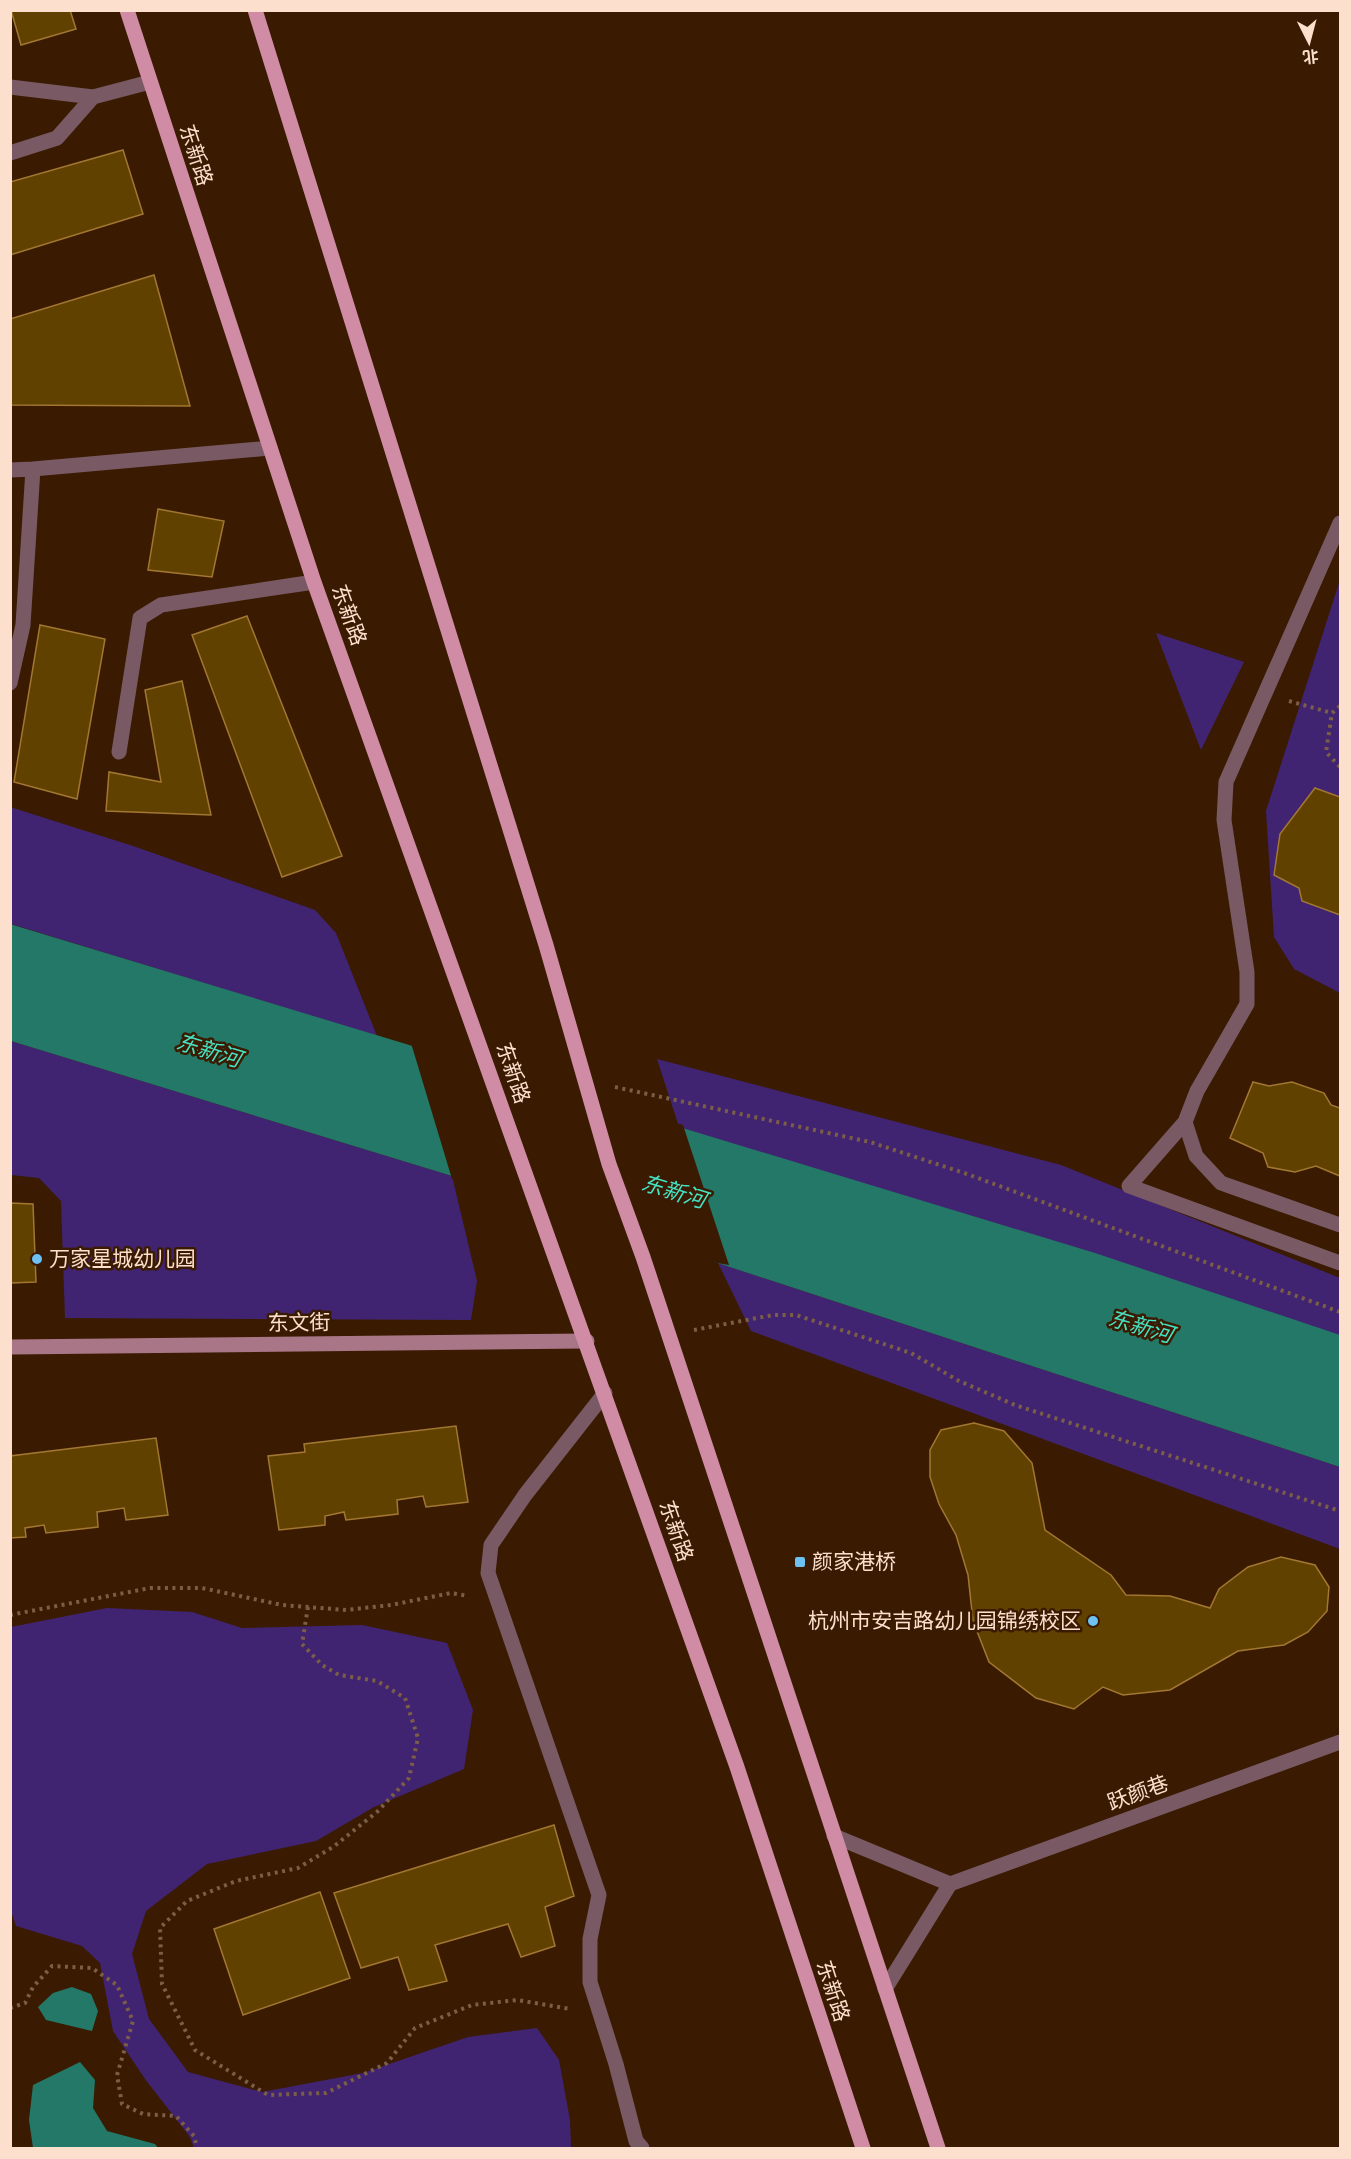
<svg xmlns="http://www.w3.org/2000/svg" width="1351" height="2159" viewBox="0 0 1351 2159" font-family="Merriweather,'Noto Sans SC',serif">
	<style>
		.green { fill: #412471 }
		.water { fill: #237867 }
		.pier { fill: #3a1b02 }
		.building { fill: #614100; stroke: #a27732; stroke-width: 1.5 }
		.lines { fill: none; stroke-linecap: round; stroke-linejoin: round }
		.path { stroke: #7c5e47; stroke-width: 4; stroke-dasharray: 3 4.5; stroke-linecap: butt }
		.lane { stroke: #795964; stroke-width: 15 }
		.street { stroke: #795964; stroke-width: 15 }
		.secondary { stroke: #a97688; stroke-width: 15 }
		.primary { stroke: #cf8ca4; stroke-width: 15 }
		.poi-dot { fill: #6ec2f3; stroke: #3a1b02; stroke-width: 2 }
		.labels { text-anchor: middle; stroke-width: 5; stroke-linejoin: round; paint-order: stroke }
		.street-label { font-size: 21px; fill: #fcdfcc; stroke: #3a1b02 }
		.poi-label { font-size: 21px; fill: #fcdfcc; stroke: #3a1b02; text-anchor: start }
		.water-label { font-size: 22px; font-style: italic; fill: #46e3c4; stroke: #3a1b02 }
	</style>
	<rect width="100%" height="100%" fill="#3a1b02"/>
	<path class="green" d="M1340,580V993L1294,969L1274,937L1266,811Z
		M1156,633L1244,662L1201,750Z
		M10,807L133,846L315,910L336,933L377,1036L11,924Z
		M11,1041L452,1176L477,1281L471,1320L65,1318L61,1201L39,1178L11,1175Z
		M657,1059L1061,1165L1340,1278V1351L681,1133Z
		M718,1263L1340,1467V1549L751,1331Z
		M107,1608L192,1612L242,1628L362,1625L447,1643L473,1710L464,1769L374,1807L316,1841L207,1864L146,1911L132,1954L149,2019L188,2072L262,2092L363,2073L468,2037L537,2028L559,2060L570,2120L571,2148H194L190,2137L145,2079L113,2031L100,1963L82,1946L16,1926L11,1911V1627Z"/>
	<path class="water" d="M10,924L1095,1253L1340,1335V1467L452,1176L11,1041Z
		M72,1987L91,1994L98,2011L92,2031L46,2020L38,2007L53,1993Z
		M80,2062L95,2080L93,2108L107,2131L155,2144L158,2148H33L29,2120L33,2085Z"/>
	<path class="pier" d="M411,1043L683,1125L729,1265L700,1260L452,1179Z"/>
	<path class="building" d="M11,10H70L76,29L21,45Z
		M123,150L143,214L10,255V182Z
		M154,275L190,406L10,405V319Z
		M158,509L224,521L212,577L148,570Z
		M247,616L342,856L282,877L192,635Z
		M40,625L105,639L77,799L14,782Z
		M182,681L211,815L106,811L109,772L161,782L145,690Z
		M1315,788L1340,797V915L1302,901L1299,888L1274,875L1280,834Z
		M1253,1082L1269,1086L1292,1082L1324,1093L1331,1105L1340,1108V1176L1316,1166L1295,1172L1268,1167L1263,1153L1230,1138Z
		M10,1203L33,1204L36,1282L10,1283Z
		M974,1423L1004,1431L1032,1463L1045,1530L1111,1575L1126,1595L1170,1596L1210,1608L1219,1589L1248,1567L1281,1557L1315,1565L1329,1587L1327,1611L1308,1632L1284,1645L1238,1651L1170,1690L1123,1695L1103,1687L1074,1709L1036,1698L989,1662L973,1621L968,1575L956,1535L939,1504L930,1477V1450L941,1430Z
		M456,1426L468,1502L426,1507L423,1496L397,1500L398,1514L346,1520L344,1512L325,1516V1525L279,1530L268,1456L305,1452L304,1444Z
		M156,1438L168,1515L126,1520L124,1508L97,1512L98,1527L46,1533L44,1525L25,1528L26,1537L10,1538V1456Z
		M554,1825L574,1896L545,1907L555,1946L521,1957L508,1924L435,1945L447,1981L409,1990L398,1957L361,1968L334,1893Z
		M320,1892L350,1978L243,2015L214,1929Z"/>
	<g class="lines">
		<path class="path" d="M1289,701L1332,713
			M1340,706L1332,713L1326,752L1340,767
			M615,1087L870,1142L967,1174L1340,1312
			M694,1330L773,1315H796L911,1353L959,1381L1015,1405L1340,1511
			M308,1607L302,1644L322,1665L339,1675L377,1681L405,1698L418,1738L409,1778L377,1812L333,1847L298,1868L236,1881L187,1901L160,1928L162,1984L195,2050L268,2095L326,2093L387,2063L415,2028L472,2005L517,2000L570,2009
			M10,1615L150,1588H202L282,1605L346,1610L391,1605L451,1593L468,1596
			M10,2008L25,2003L33,1987L52,1966L92,1968L117,1985L133,2021L117,2075L122,2104L143,2114L176,2116L194,2136L197,2148"/>
		<path class="lane" d="M10,87L93,97
			M10,153L57,138L93,97L150,82
			M10,470L33,469
			M1340,523L1226,782L1224,820L1247,972V1004L1197,1091L1185,1122L1196,1156L1221,1183L1340,1225
			M10,683L23,625L33,469L270,448
			M119,752L140,618L161,605L314,582
			M1185,1122L1129,1186L1340,1263
			M605,1393L525,1495L491,1545L488,1573L599,1895L590,1939V1982L616,2064L636,2141L642,2148"/>
		<path class="street" d="M834,1836L950,1884
			M885,1989L950,1884L1340,1742"/>
		<path class="secondary" d="M10,1347L587,1341"/>
		<path class="primary" d="M127,10L314,582L737,1767L863,2148
			M255,10L546,945L609,1164L643,1257L938,2148"/>
	</g>
	<g class="poi-dot">
		<circle cx="37" cy="1259" r="6"/>
		<rect x="794" y="1556" width="12" height="12" rx="3"/>
		<circle cx="1093" cy="1621" r="6"/>
	</g>
	<g class="labels">
		<g class="street-label">
			<text transform="translate(196 155) rotate(72)" y="7">东新路</text>
			<text transform="translate(349 615) rotate(70)" y="7">东新路</text>
			<text transform="translate(513 1073) rotate(71)" y="7">东新路</text>
			<text transform="translate(299 1323) rotate(-1)" y="7">东文街</text>
			<text transform="translate(676 1531) rotate(71)" y="7">东新路</text>
			<text transform="translate(1138 1793) rotate(-20)" y="7">跃颜巷</text>
			<text transform="translate(833 1991) rotate(72)" y="7">东新路</text>
		</g>
		<g class="poi-label">
			<text x="49" y="1266">万家星城幼儿园</text>
			<text x="812" y="1569">颜家港桥</text>
			<text x="1081" y="1628" text-anchor="end">杭州市安吉路幼儿园锦绣校区</text>
		</g>
		<g class="water-label">
			<text transform="translate(209 1050) rotate(17)" y="8">东新河</text>
			<text transform="translate(674 1191) rotate(17)" y="8">东新河</text>
			<text transform="translate(1141 1326) rotate(16)" y="8">东新河</text>
		</g>
	</g>
	<rect width="1351" height="2159" fill="none" stroke="#fcdfcc" stroke-width="24"/>
	<g transform="translate(1309 42) rotate(174)" stroke="#3a1b02" stroke-width="4.5" paint-order="stroke">
	<path d="M0-4.5L10 22L0 15L-10 22Z" fill="#fcdfcc"/>
	<text y="-9" font-size="16" font-weight="bold" text-anchor="middle" fill="#fcdfcc">北</text>
	</g>
</svg>
